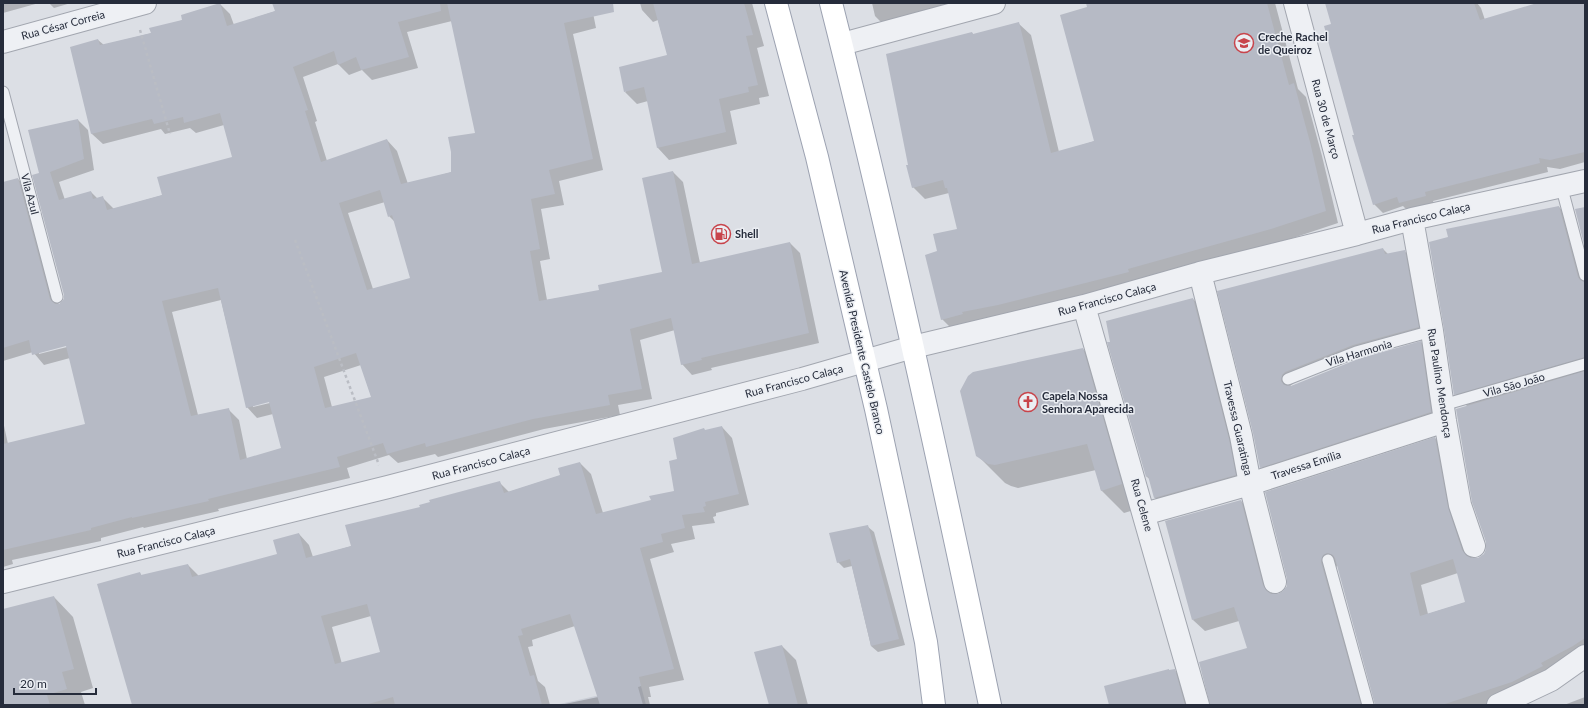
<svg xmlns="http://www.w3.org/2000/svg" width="1588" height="708" viewBox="0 0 1588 708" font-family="Lato,sans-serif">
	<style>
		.built { fill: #caced7 }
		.shadow { fill: #0003; fill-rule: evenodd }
		.building { fill: #b6bac5; fill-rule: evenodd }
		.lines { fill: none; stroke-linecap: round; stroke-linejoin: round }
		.service-casing { stroke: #a2a6af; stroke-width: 13 }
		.minor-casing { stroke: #a2a6af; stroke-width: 24 }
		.primary-casing { stroke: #9ca2b1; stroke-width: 24 }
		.path { stroke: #babdc4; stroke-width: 2.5; stroke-dasharray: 3 3; stroke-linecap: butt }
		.service { stroke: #eef0f4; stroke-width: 11 }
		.minor { stroke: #eef0f4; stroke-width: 22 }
		.primary { stroke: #fff; stroke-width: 22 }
		.labels { text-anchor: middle; stroke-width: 3; stroke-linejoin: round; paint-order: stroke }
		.street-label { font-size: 11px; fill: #262c3b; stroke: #ebeef3 }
		.poi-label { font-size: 11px; font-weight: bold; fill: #262c3b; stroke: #ebeef3; text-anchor: start }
	</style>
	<rect width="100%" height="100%" fill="#dcdfe5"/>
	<path class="built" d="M641,686L646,705H555Z"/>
	<path class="shadow" d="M3,3H39L3,13Z
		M49,3H71L54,8Z
		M273,3H591L596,28L573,34L603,170L559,181L564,205L541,209L550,259L540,261L547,300L601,291L664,273L673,172L683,182L700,263L790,243L800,253L819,343L711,368L712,370L692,375L682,364L675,330L640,340L652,399L618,405L620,415L544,429L438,457L435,454L398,463L389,455L347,468L350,478L218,509L219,511L144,528L143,527L101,538V541L12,560L13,564L3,567V421L8,444L86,425L70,358L44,365L33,352L3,361V183L18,179L29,190L59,305L63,302L65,295L41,174L78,120L88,130L94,170L59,182L65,200L91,192L98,199L103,198L114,209L163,195L234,158L224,125L196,133L190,128L165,134L161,129L103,144L92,134L98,40L104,45L152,33L220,4L230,14L234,25L276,11ZM452,21L477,133L452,172L408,184L397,151L387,140L327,161L315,122L317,121L303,77L338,64L349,75L362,70L372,80L418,68L407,32ZM385,202L389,216L395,222L411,279L373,289L348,213ZM221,300L247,407L257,418L273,414L282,449L247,459L239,420L229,410L198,415L172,312ZM71,344V346L39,354V352ZM361,365L372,398L332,407L324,377ZM273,400L274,402L253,407V405Z
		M640,3H752L764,46L757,48L769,96L759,98L760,104L730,111L737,144L669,160L658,148L648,101L637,104L625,92L668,56L658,20L653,22L642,10Z
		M872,3H969L886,27L875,16Z
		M1087,3H1275L1298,89L1306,97L1322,156L1338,223L1284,241L1140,281L954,331L942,319L939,251L958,229L949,193L925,199L913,187L972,33L974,35L1018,23L1031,35L1059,152L1095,141L1088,8Z
		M1440,3H1477L1481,8L1485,20L1536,4L1535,3H1585V162L1560,169L1547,167L1548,172L1433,201L1434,204L1408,211L1403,206L1383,213L1374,204Z
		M1559,207L1571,219L1585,272V652L1506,698L1487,705H1376L1338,565L1333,570L1369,705H1211L1249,649L1239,621L1205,631L1193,620L1241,501L1252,512L1274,595H1279L1284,592L1435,438L1447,450L1459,520L1472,559H1478L1484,555L1487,549L1467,406L1455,394ZM1458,573L1467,602L1428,614L1421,585Z
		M1383,249L1389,255L1404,251L1414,260L1428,337L1363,355L1295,382L1289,387L1421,342L1430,352L1440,422L1270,477L1261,467L1254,433L1219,292Z
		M1193,299L1205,311L1247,487L1167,509L1155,498L1151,480L1147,477Z
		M1083,349L1105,372L1144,507L1124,513L1101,490L1096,470L1018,488L1011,486L1005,483L977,455Z
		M722,427L732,438L749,505L716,513V516L713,517L715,523L692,526L695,539L671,544L674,552L650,559L684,680L649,687L651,697H648L650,705H560L598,697L575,626L532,640L533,646L528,647L538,681L545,687L550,705H133L140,573L142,576L188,565L199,576L278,555L299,534L309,545L313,557L352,546L421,508L499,482L509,492L562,475L580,463L591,474L603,513L652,501L675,492L679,460L706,431ZM371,616L381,653L342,664L332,627Z
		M867,526L874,532L905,645L878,652L871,646L852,566L844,568L838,562Z
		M54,597L73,617L93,688L81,692L85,705H3V610Z
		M782,646L796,660L808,705H770Z
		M1174,670L1186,681L1193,705H1110Z
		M1585,697V705H1564Z"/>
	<path class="building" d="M220,3L227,26L275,11L272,3H440L441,11L398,22L409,57L361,70L356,57L338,65L334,51L293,67L308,110L305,111L321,162L387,139L401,184L451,172V152L448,137L475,133L447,3H613L614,12L564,23L593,159L549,170L555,194L531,199L540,249L530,251L539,301L599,290L598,285L662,272L642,178L673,171L692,264L790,242L809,333L701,358L702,360L681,365L671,318L630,329L642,389L608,395L610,405L533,419L426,447L425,443L387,454L383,443L337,457L340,467L208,499L209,501L132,518V517L91,528V530L3,550V444L85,424L66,346L32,355L29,340L3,348V182L18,178L50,299L55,304H59L64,299V295L32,175L39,173L28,130L78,119L84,159L50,172L59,200L91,191L93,199L103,196L107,210L162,195L157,177L232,157L220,113L184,123L183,117L154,124L152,119L91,134L70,47L98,39L100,45L151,33L149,28L182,20L181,15ZM380,190L388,217L392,215L410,278L367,290L339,203ZM218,288L246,408L269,402L281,448L240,460L229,408L191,416L162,301ZM356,353L371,397L325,408L314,367Z
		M653,3H744L753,35L746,36L758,85L748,87L749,92L719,99L726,132L657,148L644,87L624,92L619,67L667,55Z
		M1086,3H1267L1289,85L1294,83L1310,142L1326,211L1271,229L1128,269L1129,272L998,305L962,312L963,314L941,320L925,255L937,251L933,234L957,229L947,188H945L943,180L912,188L906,165H908L886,54L972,32L973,34L1019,22L1051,153L1094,141L1060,15L1087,7Z
		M1325,3H1474L1480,20L1537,3H1585V152L1550,160L1539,158L1540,163L1425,192L1426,196L1399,203L1397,197L1373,205L1352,135H1354L1324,26L1331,24Z
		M1559,206L1578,277L1580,280L1585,282V357L1454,395L1444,329L1429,242L1448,237L1446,229Z
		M1585,207V248L1575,209Z
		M1383,248L1385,254L1405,250L1419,327L1353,345L1285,372L1282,375L1281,381L1284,385L1291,386L1358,359L1421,341L1431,412L1260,468L1253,433L1217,291Z
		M1193,298L1229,439L1236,475L1154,498L1148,476L1146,477L1107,342H1110L1106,321Z
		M1083,348L1122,484L1101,491L1087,444L995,465L988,464L976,456L960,391L968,376L973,372Z
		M1585,371V638L1573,646L1541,663L1543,666L1512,682L1442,705H1375L1335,558L1333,555L1327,553L1323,555L1321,562L1361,705H1210L1199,662L1247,648L1234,607L1192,620L1165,521L1241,500L1263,585L1266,590L1271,594H1278L1283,591L1287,586V579L1265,492L1435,437L1448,507L1462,550L1466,555L1471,558H1478L1484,554L1486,549V542L1472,502L1456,409ZM1453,559L1465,602L1420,616L1410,573Z
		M722,426L739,494L705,502L706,506L703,507L705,512L682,515L685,528L661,534L663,542L640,548L674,669L639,677L641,686L638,687L643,705H600L570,614L521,629L523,635L518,636L530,676L534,675L542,705H395L393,697L365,705H132L97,584L140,572L141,575L188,564L192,577L277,554L273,540L299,533L306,558L351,546L345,525L420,507L419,505L430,502L429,500L500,481L504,493L560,475L558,468L580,462L596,514L651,500L649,496L674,491L669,461L677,459L673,438L704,428L705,430ZM367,604L380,652L335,664L321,616Z
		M868,525L899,639L871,646L850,559L837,563L829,533Z
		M54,596L74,669L62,672L67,689L47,695L50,705H3V609Z
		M782,645L798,705H769L754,652Z
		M1169,669V670L1175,669L1185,705H1109L1104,686Z"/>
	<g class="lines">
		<defs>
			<path id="service" d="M3,92L57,297
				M1561,185L1585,275
				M1288,379L1356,352L1432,331
				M1443,405L1585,364
				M1328,560L1368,705"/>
			<path id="minor" d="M1295,3L1357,234
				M3,42L145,3
				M842,44L994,3
				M1412,219L1432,331L1445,421L1460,505L1474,546
				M1200,273L1241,436L1250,484L1275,582
				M1084,306L1198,705
				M1144,514L1250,484L1445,421
				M3,582L388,487L802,379L913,347L1084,306L1200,273L1357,234L1412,219L1585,181
				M1498,705L1551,680L1585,656"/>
			<path id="primary" d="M776,3L817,157L876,409L926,642L934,705
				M831,3C890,236 941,470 990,705"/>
		</defs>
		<use href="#service" class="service-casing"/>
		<use href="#minor" class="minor-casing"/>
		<use href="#primary" class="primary-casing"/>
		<path class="path" d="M140,30L170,134
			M295,240L379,465"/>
		<use href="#service" class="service"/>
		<use href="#minor" class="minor"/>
		<use href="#primary" class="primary"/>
	</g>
	<defs>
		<symbol id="school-ring" viewBox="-11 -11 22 22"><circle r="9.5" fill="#ebeef3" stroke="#c8444b" stroke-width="1.5"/><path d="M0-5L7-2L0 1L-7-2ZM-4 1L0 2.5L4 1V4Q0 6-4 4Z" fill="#c8444b"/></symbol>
		<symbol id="fuel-ring" viewBox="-11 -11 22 22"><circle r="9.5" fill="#ebeef3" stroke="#c8444b" stroke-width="1.5"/><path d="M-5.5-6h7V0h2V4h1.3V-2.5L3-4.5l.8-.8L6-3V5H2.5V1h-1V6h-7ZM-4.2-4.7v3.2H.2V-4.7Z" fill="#c8444b"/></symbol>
		<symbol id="church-ring" viewBox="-11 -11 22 22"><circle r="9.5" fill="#ebeef3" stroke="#c8444b" stroke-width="1.5"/><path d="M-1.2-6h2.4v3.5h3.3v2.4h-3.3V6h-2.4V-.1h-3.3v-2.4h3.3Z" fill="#c8444b"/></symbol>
	</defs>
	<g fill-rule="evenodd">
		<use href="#school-ring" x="1233" y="32" width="22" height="22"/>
		<use href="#fuel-ring" x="710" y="223" width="22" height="22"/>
		<use href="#church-ring" x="1017" y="391" width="22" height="22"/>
	</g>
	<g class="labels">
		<g class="street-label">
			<text transform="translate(63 25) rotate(-15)" y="4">Rua César Correia</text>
			<text transform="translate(1326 119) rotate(75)" y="4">Rua 30 de Março</text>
			<text transform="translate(30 194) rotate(75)" y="4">Vila Azul</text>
			<text transform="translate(1421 218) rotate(-14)" y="4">Rua Francisco Calaça</text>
			<text transform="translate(1107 299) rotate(-15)" y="4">Rua Francisco Calaça</text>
			<text transform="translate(862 352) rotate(77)" y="4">Avenida Presidente Castelo Branco</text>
			<text transform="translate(1359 353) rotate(-17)" y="4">Vila Harmonia</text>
			<text transform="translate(794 381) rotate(-15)" y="4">Rua Francisco Calaça</text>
			<text transform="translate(1440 383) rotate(81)" y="4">Rua Paulino Mendonça</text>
			<text transform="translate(1514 385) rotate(-16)" y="4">Vila São João</text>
			<text transform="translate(1238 428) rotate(77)" y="4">Travessa Guaratinga</text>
			<text transform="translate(481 463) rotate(-15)" y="4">Rua Francisco Calaça</text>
			<text transform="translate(1306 465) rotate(-18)" y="4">Travessa Emília</text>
			<text transform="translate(1142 505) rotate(74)" y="4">Rua Celene</text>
			<text transform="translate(166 542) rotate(-14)" y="4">Rua Francisco Calaça</text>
		</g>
		<g class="poi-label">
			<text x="1258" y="41">Creche Rachel<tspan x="1258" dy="13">de Queiroz</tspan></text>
			<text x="735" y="238">Shell</text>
			<text x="1042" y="400">Capela Nossa<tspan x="1042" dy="13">Senhora Aparecida</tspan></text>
		</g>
	</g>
	<rect width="1588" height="708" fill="none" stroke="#262c3b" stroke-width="8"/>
	<path d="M14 688v6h82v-6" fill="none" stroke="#262c3b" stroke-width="2"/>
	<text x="20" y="688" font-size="12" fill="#262c3b" stroke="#ebeef3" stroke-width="3" paint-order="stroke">20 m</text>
</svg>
